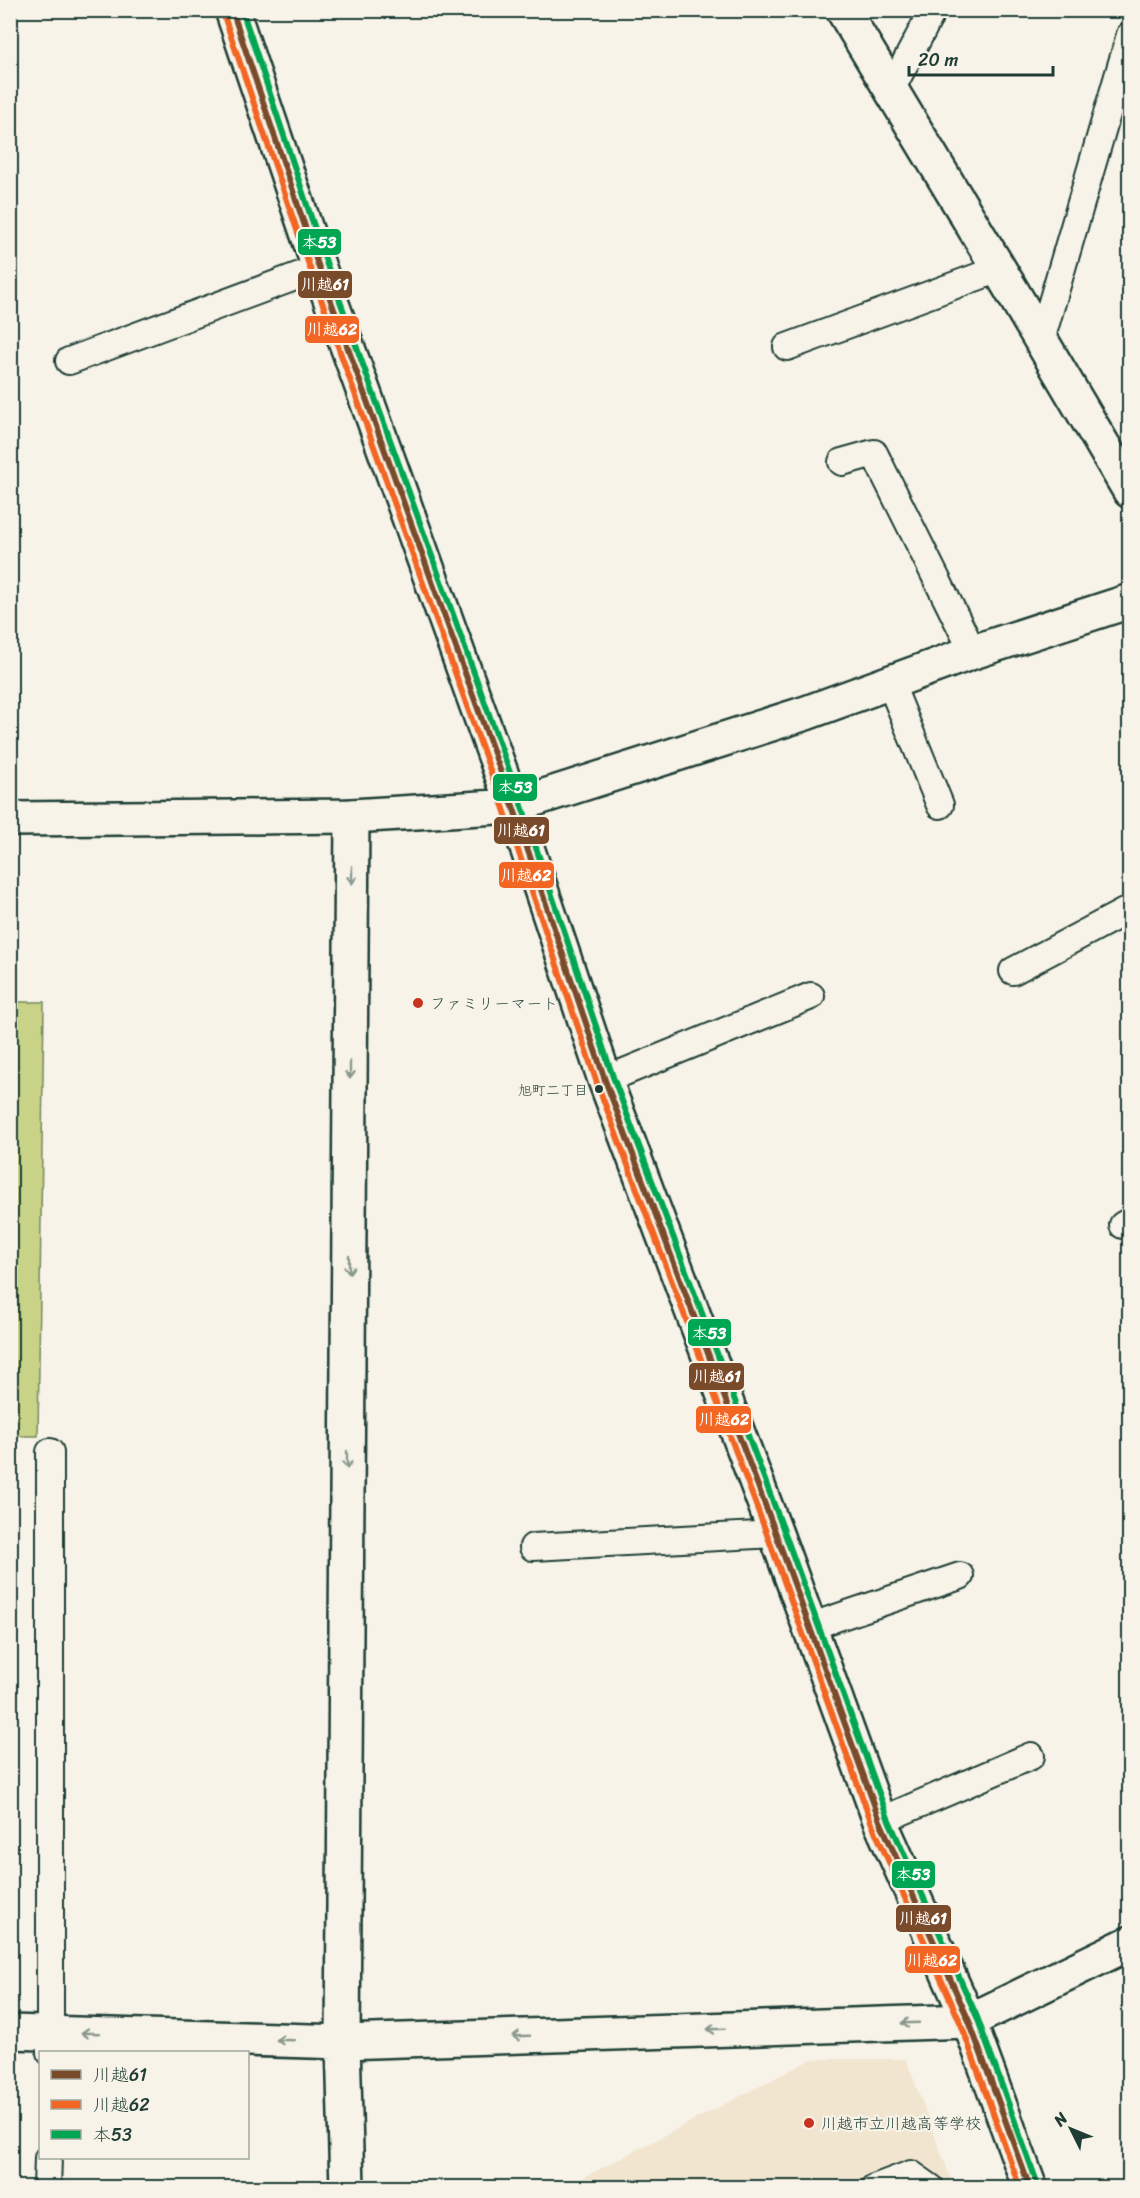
<svg xmlns="http://www.w3.org/2000/svg" width="1140" height="2198" viewBox="0 0 1140 2198" font-family="Sriracha,'Klee One',sans-serif">
	<style>
		.built { fill: #f1e5cf }
		.green { fill: #c8d387; stroke: #74885e; stroke-width: 1.5 }
		.lines { fill: none; stroke-linecap: round; stroke-linejoin: round }
		.service-casing { stroke: #1f3d34; stroke-width: 30 }
		.minor-casing { stroke: #1f3d34; stroke-width: 38 }
		.tertiary-casing { stroke: #1f3d34; stroke-width: 38 }
		.service { stroke: #f7f3e8; stroke-width: 26 }
		.minor { stroke: #f7f3e8; stroke-width: 33 }
		.tertiary { stroke: #f7f3e8; stroke-width: 33 }
		.bus-1-casing { stroke: #f7f3e8; stroke-width: 10 }
		.bus-2-casing { stroke: #f7f3e8; stroke-width: 10 }
		.bus-3-casing { stroke: #f7f3e8; stroke-width: 10 }
		.bus-1 { stroke: #7a4b2a; stroke-width: 6 }
		.bus-2 { stroke: #f26522; stroke-width: 6 }
		.bus-3 { stroke: #00a651; stroke-width: 6 }
		.oneway { stroke: #8b988e }
		.poi-dot { fill: #c8321e; stroke: #f7f3e8; stroke-width: 2 }
		.bus-dot { fill: #1f3d34; stroke: #f7f3e8; stroke-width: 2 }
		.labels { text-anchor: middle; stroke-width: 4.5; stroke-linejoin: round; paint-order: stroke }
		.bus-label { font-size: 14px; fill: #1f3d34; stroke: #f7f3e8; text-anchor: end }
		.poi-label { font-size: 16px; fill: #1f3d34; stroke: #f7f3e8; text-anchor: start }
		.line-badge { stroke: #f7f3e8; stroke-width: 2 }
		.badge-label { font-size: 16px; text-anchor: middle; font-weight: bold; fill: #fff }
	</style>
	<rect width="100%" height="100%" fill="#f7f3e8"/>
	<filter id="ink" filterUnits="userSpaceOnUse"><feTurbulence type="fractalNoise" baseFrequency=".0167" numOctaves="2"/><feDisplacementMap in="SourceGraphic" scale="12" xChannelSelector="R" yChannelSelector="G"/><feConvolveMatrix kernelMatrix="1 2 1 2 8 2 1 2 1" color-interpolation-filters="sRGB"/></filter>
	<g filter="url(#ink)">
		<path class="built" d="M812,2059H906L954,2187L563,2188Z"/>
		<path class="green" d="M11,1002H44L38,1436H11Z"/>
		<g class="lines">
			<defs>
				<path id="service" d="M891,90L933,10
					M1041,340L1130,35
					M787,347L999,269
					M69,361L319,268
					M842,462L874,453L973,652
					M890,682L940,805
					M1013,971L1130,909
					M605,1080L811,996
					M1123,1225L1130,1221
					M50,1452V2052
					M533,1547L776,1534
					M809,1627L960,1576
					M880,1821L1031,1756
					M47,2188L48,2158
					M874,2188L911,2174L931,2188"/>
				<path id="minor" d="M843,10L999,269L1130,491
					M513,806L806,713L973,652L1130,601
					M10,2032L343,2042L969,2021
					M347,2188L343,2042L352,816"/>
				<path id="tertiary" d="M232,10L319,268L513,806L605,1080L776,1534L880,1821L969,2021L1030,2188
					M10,819L352,816L513,806
					M969,2021L1130,1943"/>
			</defs>
			<use href="#service" class="service-casing"/>
			<use href="#minor" class="minor-casing"/>
			<use href="#tertiary" class="tertiary-casing"/>
			<use href="#service" class="service"/>
			<use href="#minor" class="minor"/>
			<use href="#tertiary" class="tertiary"/>
			<defs>
				<path id="bus-1" d="M232,10L319,268L513,806L605,1080L776,1534L880,1821L969,2021L1030,2188"/>
				<path id="bus-2" d="M223,13L311,271L504,809L597,1083L768,1537L872,1824L961,2024L1020,2188"/>
				<path id="bus-3" d="M242,10L327,265L521,803L613,1077L784,1531L888,1818L977,2017L1038,2185"/>
			</defs>
			<use href="#bus-1" class="bus-1-casing"/>
			<use href="#bus-2" class="bus-2-casing"/>
			<use href="#bus-3" class="bus-3-casing"/>
			<use href="#bus-1" class="bus-1"/>
			<use href="#bus-2" class="bus-2"/>
			<use href="#bus-3" class="bus-3"/>
		</g>
		<defs><path id="oneway-shaft" d="M-6 0H5M1.5-3L5.5 0L1.5 3" fill="none" stroke-width="1.6" stroke-linecap="round" stroke-linejoin="round" transform="scale(1.5)"/></defs>
		<g class="oneway">
			<use href="#oneway-shaft" transform="translate(352 875) rotate(90)"/>
			<use href="#oneway-shaft" transform="translate(350 1070) rotate(90)"/>
			<use href="#oneway-shaft" transform="translate(349 1265) rotate(90)"/>
			<use href="#oneway-shaft" transform="translate(347 1460) rotate(90)"/>
			<use href="#oneway-shaft" transform="translate(910 2023) rotate(178)"/>
			<use href="#oneway-shaft" transform="translate(716 2029) rotate(178)"/>
			<use href="#oneway-shaft" transform="translate(90 2033) rotate(-178)"/>
			<use href="#oneway-shaft" transform="translate(521 2036) rotate(178)"/>
			<use href="#oneway-shaft" transform="translate(285 2040) rotate(-178)"/>
		</g>
	</g>
	<g class="poi-dot">
		<circle cx="418" cy="1003" r="6"/>
		<circle cx="809" cy="2123" r="6"/>
	</g>
	<circle class="bus-dot" cx="599" cy="1089" r="5"/>
	<g class="labels">
		<g class="bus-label">
			<text x="588" y="1095">旭町二丁目</text>
		</g>
		<g class="poi-label">
			<text x="430" y="1009">ファミリーマート</text>
			<text x="821" y="2129">川越市立川越高等学校</text>
		</g>
	</g>
	<g class="line-badge">
		<rect x="297" y="228" width="45" height="28" rx="6" fill="#00a651"/>
		<rect x="297" y="270" width="56" height="29" rx="6" fill="#7a4b2a"/>
		<rect x="304" y="315" width="56" height="29" rx="6" fill="#f26522"/>
		<rect x="492" y="773" width="46" height="29" rx="6" fill="#00a651"/>
		<rect x="493" y="816" width="57" height="29" rx="6" fill="#7a4b2a"/>
		<rect x="498" y="861" width="57" height="28" rx="6" fill="#f26522"/>
		<rect x="687" y="1318" width="45" height="29" rx="6" fill="#00a651"/>
		<rect x="688" y="1362" width="57" height="29" rx="6" fill="#7a4b2a"/>
		<rect x="695" y="1405" width="57" height="29" rx="6" fill="#f26522"/>
		<rect x="891" y="1860" width="45" height="29" rx="6" fill="#00a651"/>
		<rect x="895" y="1904" width="57" height="29" rx="6" fill="#7a4b2a"/>
		<rect x="904" y="1945" width="57" height="29" rx="6" fill="#f26522"/>
	</g>
	<g class="badge-label">
		<text x="319" y="248">本53</text>
		<text x="325" y="290">川越61</text>
		<text x="332" y="335">川越62</text>
		<text x="515" y="793">本53</text>
		<text x="521" y="836">川越61</text>
		<text x="526" y="881">川越62</text>
		<text x="709" y="1339">本53</text>
		<text x="717" y="1382">川越61</text>
		<text x="724" y="1425">川越62</text>
		<text x="913" y="1880">本53</text>
		<text x="923" y="1924">川越61</text>
		<text x="932" y="1966">川越62</text>
	</g>
	<rect width="1140" height="2198" fill="none" stroke="#f7f3e8" stroke-width="36"/>
	<rect x="18" y="18" width="1104" height="2162" fill="none" stroke="#1f3d34" stroke-width="2" filter="url(#ink)"/>
	<rect x="39" y="2051" width="210" height="108" fill="#f7f3e8" stroke="#a1aaa0" stroke-width="1.5"/>
	<rect x="51" y="2070" width="30" height="9" fill="#7a4b2a" stroke="#a1aaa0" stroke-width="1.5"/>
	<text x="93" y="2081" font-size="18" fill="#1f3d34">川越61</text>
	<rect x="51" y="2100" width="30" height="9" fill="#f26522" stroke="#a1aaa0" stroke-width="1.5"/>
	<text x="93" y="2111" font-size="18" fill="#1f3d34">川越62</text>
	<rect x="51" y="2130" width="30" height="9" fill="#00a651" stroke="#a1aaa0" stroke-width="1.5"/>
	<text x="93" y="2141" font-size="18" fill="#1f3d34">本53</text>
	<g transform="translate(1071 2129) rotate(313)" stroke="#f7f3e8" stroke-width="4.5" paint-order="stroke">
	<path d="M0-4.5L10 22L0 15L-10 22Z" fill="#1f3d34"/>
	<text y="-9" font-size="16" font-weight="bold" text-anchor="middle" fill="#1f3d34">N</text>
	</g>
	<path d="M909 66v9h144v-9" fill="none" stroke="#1f3d34" stroke-width="3"/>
	<text x="918" y="66" font-size="18" fill="#1f3d34" stroke="#f7f3e8" stroke-width="4.5" paint-order="stroke">20 m</text>
</svg>
